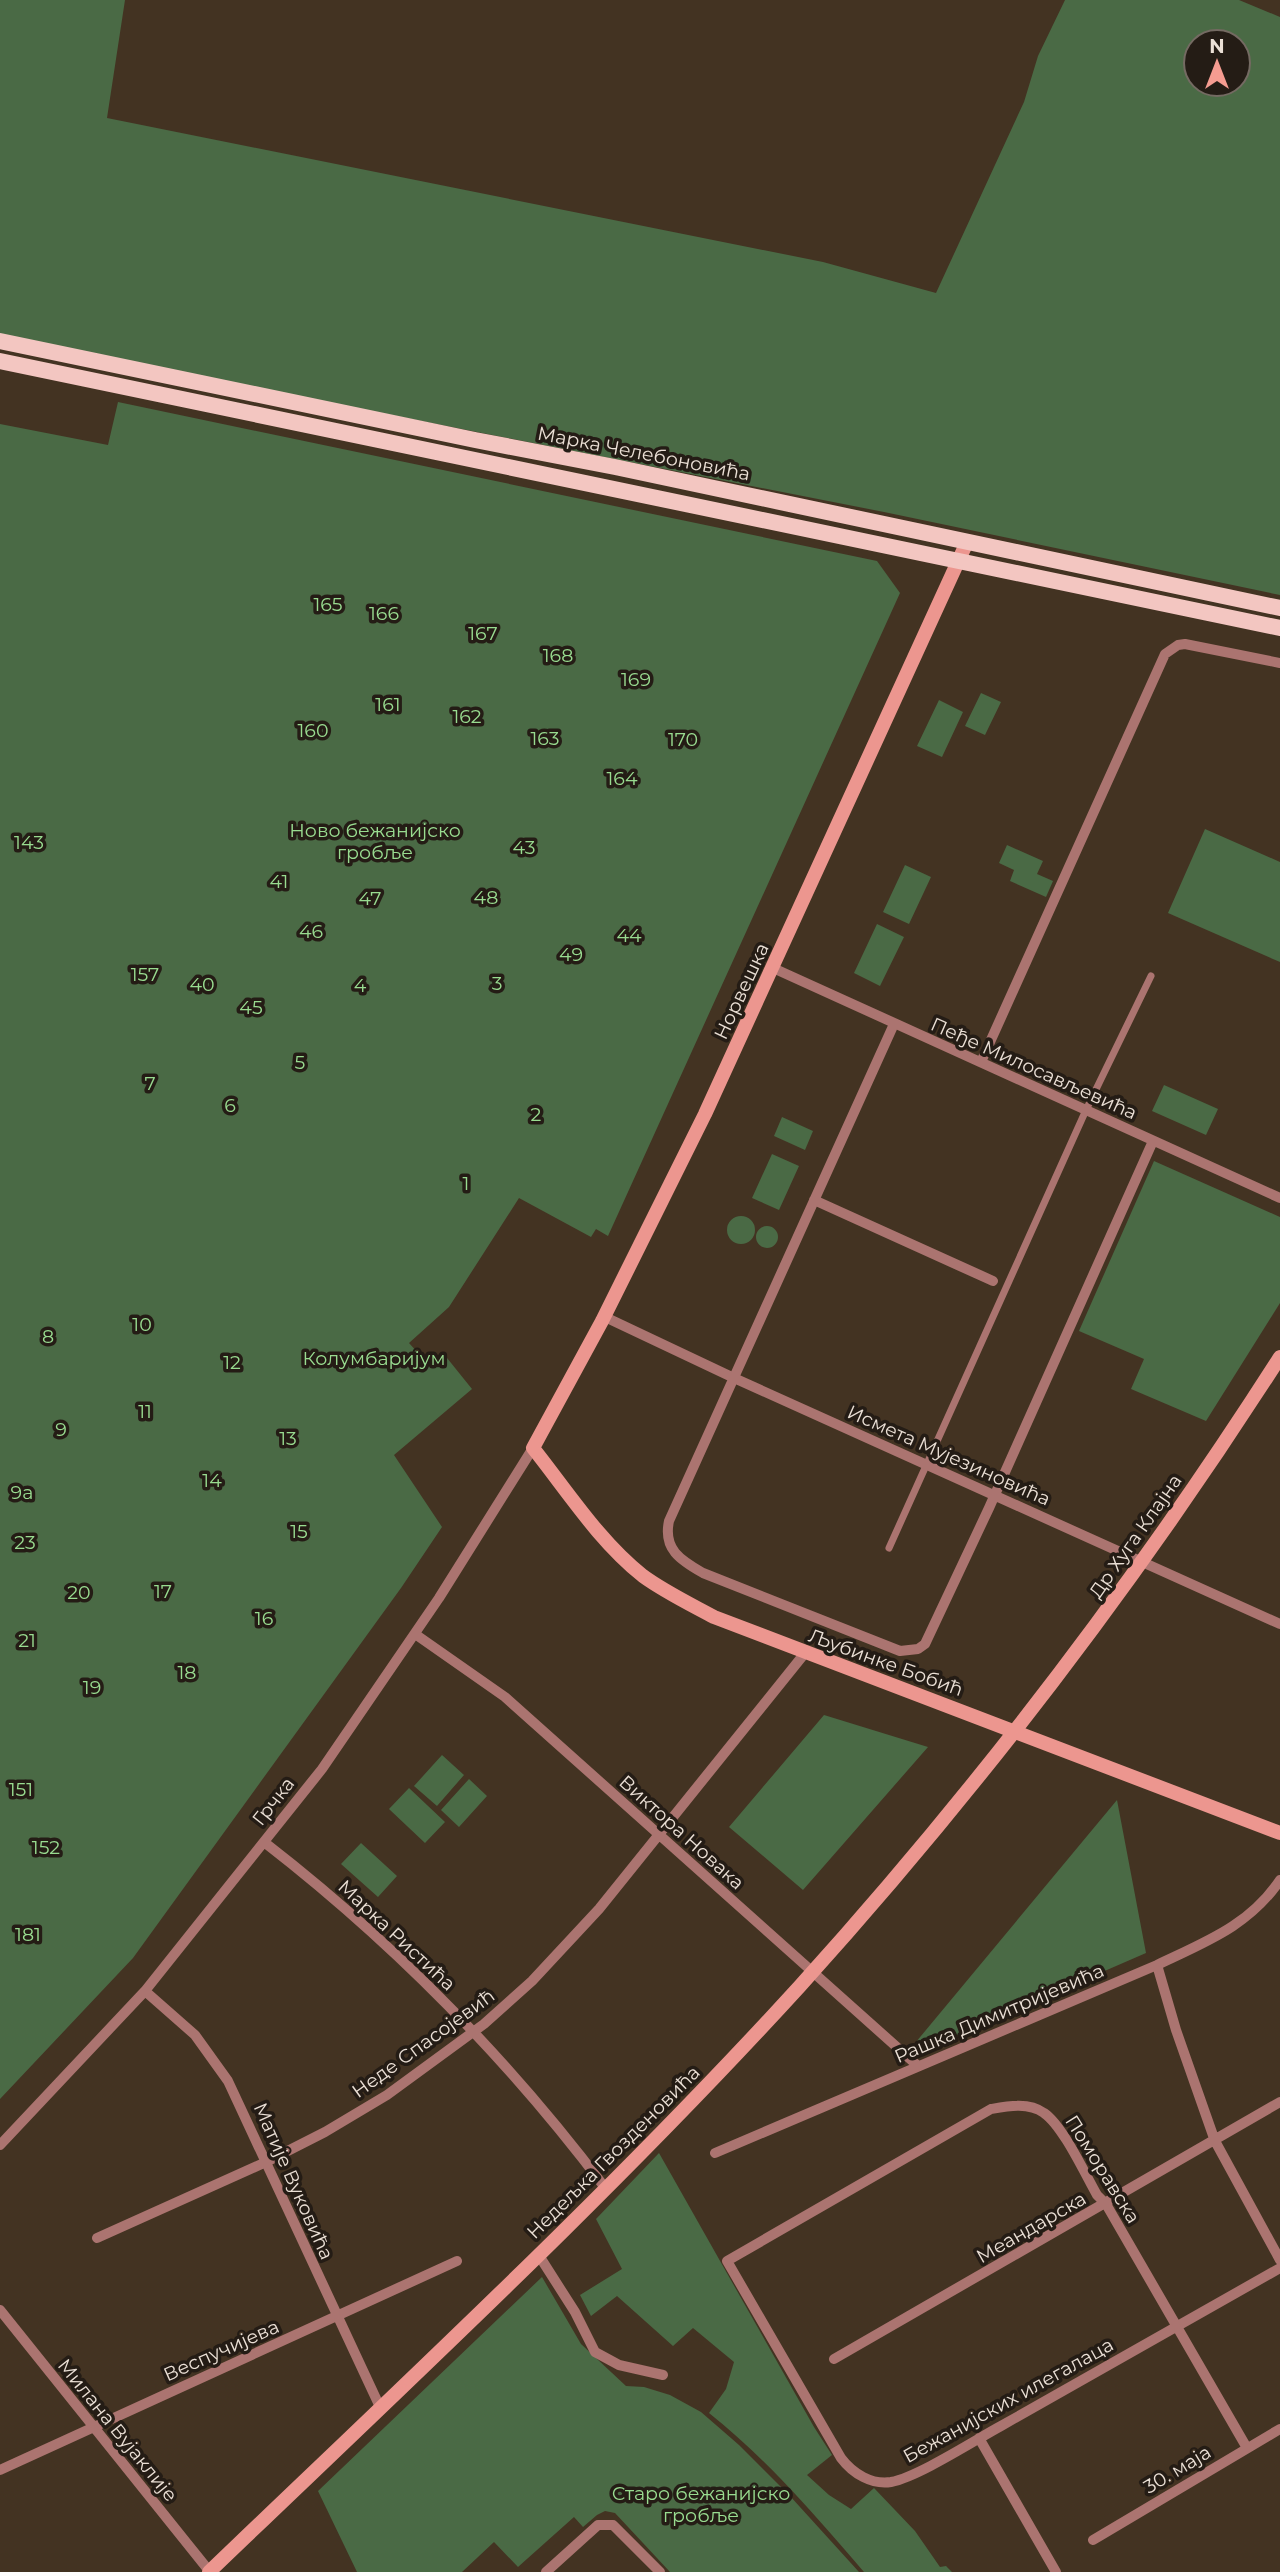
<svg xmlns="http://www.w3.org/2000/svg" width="1280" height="2572" viewBox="0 0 1280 2572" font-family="Montserrat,sans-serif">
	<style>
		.green { fill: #4a6a45; fill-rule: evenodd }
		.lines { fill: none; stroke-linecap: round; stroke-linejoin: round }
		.pedestrian { stroke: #ab7470; stroke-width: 7 }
		.minor { stroke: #ab7470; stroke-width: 10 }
		.secondary { stroke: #ec968f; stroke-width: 14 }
		.primary { stroke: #f3c6c1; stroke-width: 16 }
		.labels { text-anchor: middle; stroke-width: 7; stroke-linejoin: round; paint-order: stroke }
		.street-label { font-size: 19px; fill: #ebe0d6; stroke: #241c15 }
		.park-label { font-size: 19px; fill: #99dc90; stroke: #241c15 }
	</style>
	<rect width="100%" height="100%" fill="#433322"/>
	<path class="green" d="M0,0H125L107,118L823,262L936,293L1024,102L1038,56L1065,0H1239L1280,17V595L884,512L0,338ZM1196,42H1238V84H1196Z
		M118,402L877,561L900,593L608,1236L596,1229L591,1237L519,1198L449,1307L409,1343L428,1364L443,1353L472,1389L394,1455L442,1527L401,1588L133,1958L0,2099V424L108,445Z
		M981,693L1001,702L985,735L965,726Z
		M939,700L963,712L942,757L917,746Z
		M1205,829L1280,862V962L1168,913Z
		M1007,845L1043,861L1037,874L1053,881L1046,897L1010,881L1014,870L999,863Z
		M905,865L931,877L909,924L883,912Z
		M877,924L904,937L880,986L854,973Z
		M1164,1085L1218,1109L1206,1135L1152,1111Z
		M782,1117L813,1131L805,1150L774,1136Z
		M772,1154L799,1166L779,1210L752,1198Z
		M1154,1161L1280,1217V1303L1206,1421L1131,1389L1144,1359L1079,1331Z
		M727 1230a14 14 0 1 1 28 0a14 14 0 1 1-28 0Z
		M756 1237a11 11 0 1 1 22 0a11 11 0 1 1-22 0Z
		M824,1715L928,1747L803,1890L729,1827Z
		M442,1755L464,1775L437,1806L414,1786Z
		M469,1779L487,1796L459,1827L441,1810Z
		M409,1788L445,1822L425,1843L389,1809Z
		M1117,1800L1146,1953L916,2053L911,2048Z
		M361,1843L397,1876L378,1897L341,1864Z
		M659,2153L814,2427L832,2455L807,2475L829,2495L851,2509L874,2488L915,2531L940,2567L946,2566L952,2572H864C813,2513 770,2462 709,2413L726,2389L734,2362L693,2328L673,2346L617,2296L591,2316L580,2295L622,2269L596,2219Z
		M542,2277L581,2344L626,2386L644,2387L670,2395L701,2412L739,2445L790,2496L859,2572H670L615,2513L605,2511L597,2515L583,2527L574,2517L518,2567L494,2542L462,2572H357L318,2491Z"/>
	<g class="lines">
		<path class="pedestrian" d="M889,1548L1086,1110L1151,976"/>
		<path class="minor" d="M773,968L1280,1198
			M894,1024L669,1521C663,1549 680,1560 703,1573L900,1651L918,1649L925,1644L989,1508L1153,1141
			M981,1062L1165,654L1178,645L1185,644L1280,663
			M814,1200L993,1281
			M605,1317L734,1378L1280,1624
			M415,1634L505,1697L918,2066
			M264,1842C393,1942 508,2059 606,2189
			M1157,1965L1176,2030L1215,2141L1280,2260
			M145,1991L195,2035L228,2081L380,2407
			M0,2145L145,1991L322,1769L439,1598L533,1448
			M715,2153L1157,1965C1205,1942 1249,1926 1280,1880
			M97,2238L266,2162L325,2132L387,2095L484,2024L532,1981L599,1909L805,1653
			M538,2254L575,2312L595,2352L619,2365L663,2375
			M0,2310L210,2572
			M834,2359L1280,2102
			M979,2438L1056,2572
			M1247,2448L1106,2204L1097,2195C1085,2174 1063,2126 1044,2113C1029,2102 1008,2106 991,2109L727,2261L841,2458C853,2474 872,2485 891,2482C918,2477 975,2440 1001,2426C1094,2374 1187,2321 1280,2268
			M0,2470L457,2261
			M1093,2540L1280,2429
			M546,2572L598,2525H613L660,2572"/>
		<path class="secondary" d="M967,542L705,1114L602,1321L533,1448C568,1492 599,1541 643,1576C665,1592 690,1604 714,1617L1280,1833
			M209,2572C409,2380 613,2191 800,1986C977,1790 1138,1579 1280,1357"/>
		<path class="primary" d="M0,341L475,440L615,467L1280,608
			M0,361L1280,628"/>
	</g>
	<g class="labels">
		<g class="street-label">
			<text transform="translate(644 453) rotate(11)" y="7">Марка Челебоновића</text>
			<text transform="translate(741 991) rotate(-65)" y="7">Норвешка</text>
			<text transform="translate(1034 1068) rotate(24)" y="7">Пеђе Милосављевића</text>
			<text transform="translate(949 1455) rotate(24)" y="7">Исмета Мујезиновића</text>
			<text transform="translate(1135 1536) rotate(-55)" y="7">Др Хуга Клајна</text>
			<text transform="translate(886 1662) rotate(20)" y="7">Љубинке Бобић</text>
			<text transform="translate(273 1801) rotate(-52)" y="7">Грчка</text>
			<text transform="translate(682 1832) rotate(42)" y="7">Виктора Новака</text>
			<text transform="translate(397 1935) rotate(43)" y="7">Марка Ристића</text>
			<text transform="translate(999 2013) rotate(-23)" y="7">Рашка Димитријевића</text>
			<text transform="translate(423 2043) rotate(-36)" y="7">Неде Спасојевић</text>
			<text transform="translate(613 2152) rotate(-45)" y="7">Недељка Гвозденовића</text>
			<text transform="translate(1103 2169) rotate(58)" y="7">Поморавска</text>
			<text transform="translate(294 2181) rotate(66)" y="7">Матије Вуковића</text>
			<text transform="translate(1031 2227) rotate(-30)" y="7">Меандарска</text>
			<text transform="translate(221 2350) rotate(-24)" y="7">Веспучијева</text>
			<text transform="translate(1008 2400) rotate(-29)" y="7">Бежанијских илегалаца</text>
			<text transform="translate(118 2430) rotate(51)" y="7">Милана Вујаклије</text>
			<text transform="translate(1177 2469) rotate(-31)" y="7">30. маја</text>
		</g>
		<g class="park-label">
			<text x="328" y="611">165</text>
			<text x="384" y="620">166</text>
			<text x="483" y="640">167</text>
			<text x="558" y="662">168</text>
			<text x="636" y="686">169</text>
			<text x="388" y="711">161</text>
			<text x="467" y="723">162</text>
			<text x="313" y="737">160</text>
			<text x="545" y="745">163</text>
			<text x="683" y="746">170</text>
			<text x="622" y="785">164</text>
			<text x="375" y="837">Ново бежанијско<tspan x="375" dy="22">гробље</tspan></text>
			<text x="29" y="849">143</text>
			<text x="524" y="854">43</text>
			<text x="279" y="888">41</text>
			<text x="486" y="904">48</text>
			<text x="370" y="905">47</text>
			<text x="311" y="938">46</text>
			<text x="629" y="942">44</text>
			<text x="571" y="961">49</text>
			<text x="145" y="981">157</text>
			<text x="497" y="990">3</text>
			<text x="202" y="991">40</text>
			<text x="360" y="992">4</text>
			<text x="251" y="1014">45</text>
			<text x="300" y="1069">5</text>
			<text x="150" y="1090">7</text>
			<text x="230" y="1112">6</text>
			<text x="536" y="1121">2</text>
			<text x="466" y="1190">1</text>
			<text x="142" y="1331">10</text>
			<text x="48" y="1343">8</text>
			<text x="374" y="1365">Колумбаријум</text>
			<text x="232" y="1369">12</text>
			<text x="145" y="1418">11</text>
			<text x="61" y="1436">9</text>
			<text x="288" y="1445">13</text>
			<text x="212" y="1487">14</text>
			<text x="22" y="1499">9a</text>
			<text x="299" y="1538">15</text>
			<text x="25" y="1549">23</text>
			<text x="163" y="1598">17</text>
			<text x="79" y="1599">20</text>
			<text x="264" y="1625">16</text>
			<text x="27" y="1647">21</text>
			<text x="187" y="1679">18</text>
			<text x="92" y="1694">19</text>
			<text x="21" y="1796">151</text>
			<text x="46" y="1854">152</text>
			<text x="28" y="1941">181</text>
			<text x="701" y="2500">Старо бежанијско<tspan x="701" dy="22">гробље</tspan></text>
		</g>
	</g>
	<g transform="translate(1217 63)"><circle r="33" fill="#241c15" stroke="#746a62" stroke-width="2"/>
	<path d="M0-5L12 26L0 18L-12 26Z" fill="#f59c91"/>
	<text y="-10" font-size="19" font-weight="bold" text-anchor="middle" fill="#ebe0d6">N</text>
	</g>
</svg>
